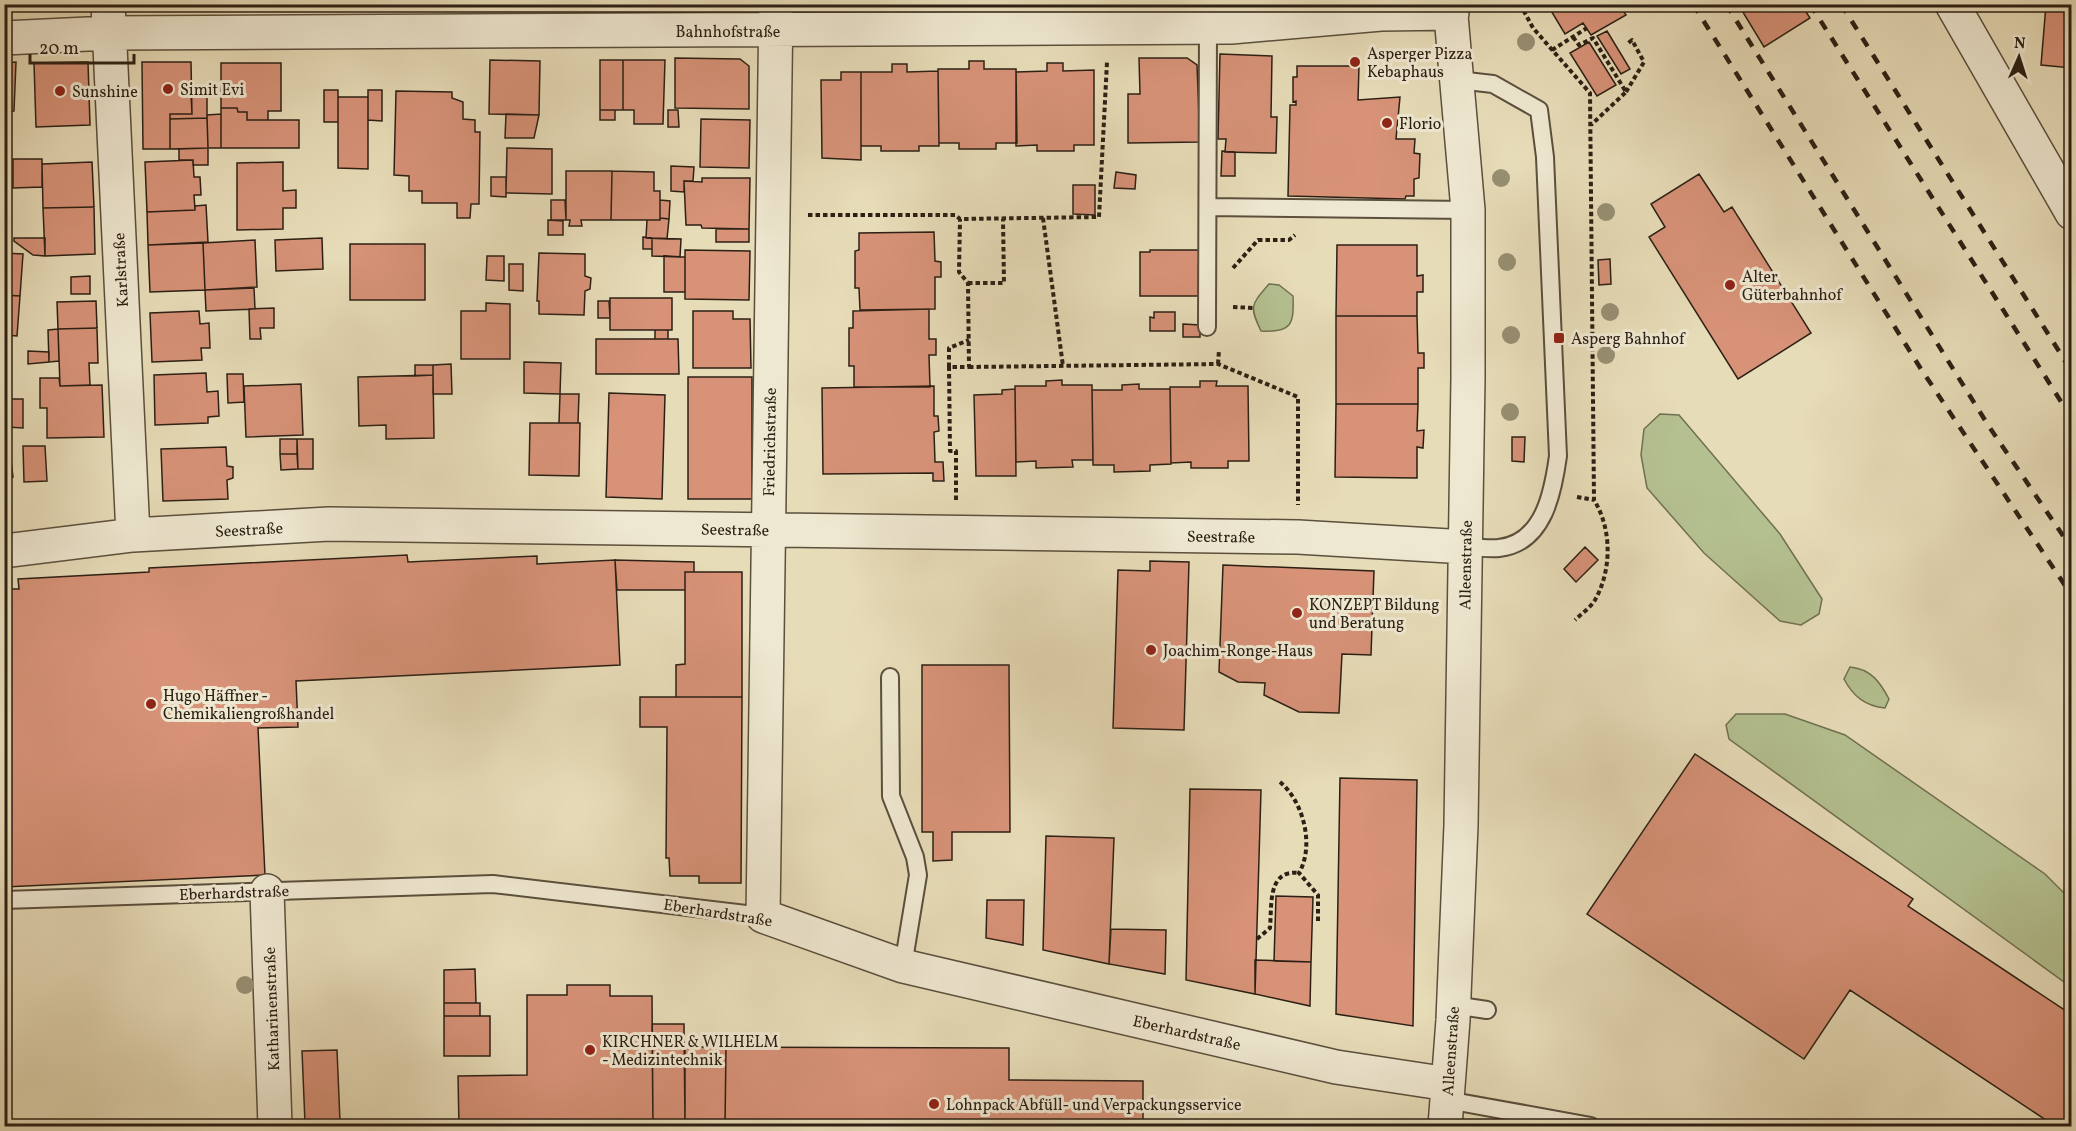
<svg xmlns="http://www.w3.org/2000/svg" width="2076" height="1131" viewBox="0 0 2076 1131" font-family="Vollkorn,serif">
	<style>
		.green { fill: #b4c090; stroke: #707052; stroke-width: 1.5 }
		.building { fill: #d79278; stroke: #2c2014; stroke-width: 1.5 }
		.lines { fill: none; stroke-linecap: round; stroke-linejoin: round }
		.lane-casing { stroke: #5b4f3d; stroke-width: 20 }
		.street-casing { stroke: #5b4f3d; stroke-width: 36 }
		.path { stroke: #2c2014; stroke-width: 4; stroke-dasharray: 4.5 3; stroke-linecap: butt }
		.lane { stroke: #efe8d1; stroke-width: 16 }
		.street { stroke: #efe8d1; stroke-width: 33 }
		.rail { stroke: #2c2014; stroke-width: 4.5; stroke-dasharray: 10 10; stroke-linecap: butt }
		.tree { fill: #978f72 }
		.poi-dot { fill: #8f2418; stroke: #efe8d1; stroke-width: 2 }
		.labels { text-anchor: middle; stroke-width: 6; stroke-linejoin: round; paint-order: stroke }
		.street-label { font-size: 16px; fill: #2c2014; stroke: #efe8d1 }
		.poi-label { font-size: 16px; fill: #2c2014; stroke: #efe8d1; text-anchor: start }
	</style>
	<rect width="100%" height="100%" fill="#e7dcb8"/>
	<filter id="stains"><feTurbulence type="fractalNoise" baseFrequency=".00333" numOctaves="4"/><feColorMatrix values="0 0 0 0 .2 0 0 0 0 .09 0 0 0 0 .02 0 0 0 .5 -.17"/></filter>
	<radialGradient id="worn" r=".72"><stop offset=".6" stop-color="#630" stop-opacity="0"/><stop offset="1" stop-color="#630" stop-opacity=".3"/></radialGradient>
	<path class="green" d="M1269,284L1279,285L1293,296C1294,324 1292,333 1261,331C1249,306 1251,305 1269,284Z
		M1660,414L1679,415L1780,534L1822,599L1819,614L1801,625L1780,621L1762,605L1704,553L1647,488L1641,455L1644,429Z
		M1850,667C1871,669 1880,682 1889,699L1885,708C1865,706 1853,696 1844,679Z
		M1736,714H1785L1845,735L2045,874L2071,900V987L1729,739L1726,725Z"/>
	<path class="building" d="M4,4H20L21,9L4,10Z
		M20,4H63L20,6Z
		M138,4H195V5L138,6Z
		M1547,4H1619L1626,15L1591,35L1583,23L1565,34Z
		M1738,4H1801L1810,18L1764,47Z
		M2046,5L2072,7V68L2041,65Z
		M1607,31L1630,69L1621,74L1597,36Z
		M1589,42L1616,85L1597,96L1570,53Z
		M1220,54L1272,56L1271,117H1277L1276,153L1225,152L1226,139H1218Z
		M675,58L740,59L749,66V109L675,108Z
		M1139,58H1187L1197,65L1200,142L1128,143V94H1140Z
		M490,60L540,61L539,115L489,114Z
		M600,60H623V110H600Z
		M623,60H665L663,124H634V110H623Z
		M969,61H984V69H1016L1017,143H996V149H959V143H939L938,69H969Z
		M16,62L14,111L4,114V63Z
		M88,62L90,125L36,127L34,63Z
		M142,62H191L192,114H170V149H143Z
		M221,63H281V111H268V120H247V112H238L237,108H221Z
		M1047,63H1063V71L1094,70V145H1074V151H1037V145L1016,146V72L1047,71Z
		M892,64H907V72L938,71L939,146H919V151H881V146H861V72H892Z
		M1297,66H1359L1358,100L1400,97L1396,139H1415L1414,153L1420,154L1419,178L1414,179V196H1406L1405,199L1288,196L1290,105H1296V101L1293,102V77H1297Z
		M841,72H861V160L822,158L821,80H841Z
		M324,90H338V122H324Z
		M368,90H382V121L368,120Z
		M396,91L452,92V98L463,102V119L475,120V132H480L479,204H471L470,218H457V203H422V191H409V176L394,175Z
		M191,94H207V118L170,119V114H192Z
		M338,97H368V169L338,168Z
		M221,108H237L238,112H247V120H299V148H221Z
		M600,110H615V120H600Z
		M668,110H678L679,127H668Z
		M221,114V148H208L207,115Z
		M506,114L539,115L534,138H505Z
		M207,118L208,148L170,149V119Z
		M701,119L750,120L749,168L700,167Z
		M208,148V165H193V160H179V149Z
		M507,148L552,149V194L506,193Z
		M1222,151L1235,152V176H1221Z
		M13,159H42V187L13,188Z
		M193,160L194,177H200L201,195H194L195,210L147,212L145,162Z
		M92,162L94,207L43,208L42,164Z
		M283,162V191L296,190V208H283V229L237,230V163Z
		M671,166L694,167L693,181H684V192L671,191Z
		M566,171H612L611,220H581L582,226H569L570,220H566Z
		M612,171L654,172V191H660V220H611Z
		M1116,172L1136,175L1135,189L1114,188Z
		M1699,174L1724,212L1732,207L1811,333L1738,379L1649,237L1665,227L1651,204Z
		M491,177H506V197L491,196Z
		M702,178H750L749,229L702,228L701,225H686L684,181L702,182Z
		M1073,185H1095V215L1073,214Z
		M551,200H565L566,220H551Z
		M660,200L670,201L669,219L660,218Z
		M206,205L208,242L148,245L147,212L195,210V206Z
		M94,207L95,254L45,256L43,208Z
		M660,218L669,219L667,239L646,238L647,220H660Z
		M548,220L563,221V235H548Z
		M716,229H749V242H716Z
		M934,232L935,261L941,262V277H935V309L860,310L859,288H855V251L859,250V233Z
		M643,237L652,238V249H643Z
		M14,238H45V256L33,255L14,241Z
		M322,238L323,269L276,271L275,240Z
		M652,238L681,239L680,257L652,256Z
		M255,240L257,287L205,290L203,243Z
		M203,243L205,290L150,292L148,245Z
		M350,244H425V300H350Z
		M1337,245H1417V276L1423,275V292H1417V316H1336Z
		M685,250L750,251L749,300L685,299Z
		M1150,250H1199L1198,296H1140V252H1150Z
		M4,253L23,254L20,296L4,295Z
		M539,253L585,254V276L591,278L590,289L585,291L584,315L539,314V301H537Z
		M487,256H504V281L486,280Z
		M664,256L685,257V292H664Z
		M1610,259L1611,284L1599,285L1598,260Z
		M509,264H523V291L509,290Z
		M90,276V294H71V277Z
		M254,288L255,309L206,311L205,290Z
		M4,295L20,296L17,336L4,335Z
		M610,298H672V330H610Z
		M96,301L97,328L58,329L57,302Z
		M598,301H609L610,318H598Z
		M486,303L510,304V359H461V311H486Z
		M274,308V328H260L261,339H250L249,309Z
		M929,309V339H936V355H929L930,387H854V366H849V328H853V311Z
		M199,311L200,324L209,323L210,348H201L202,360L152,362L150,313Z
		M693,311H733V319H750L751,368H693Z
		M1154,312H1175V331H1150V317L1154,318Z
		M1336,316H1417L1418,353H1424V368H1418V404H1336Z
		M1183,324L1200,325V337H1183Z
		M97,328L98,363H89L90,385L60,386L58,329Z
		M58,329L59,361L49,362L48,330Z
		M655,330H668V339H655Z
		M596,339H678L679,374H596Z
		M28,351L49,352V362L28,364Z
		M524,362L561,363L560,394L524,393Z
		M451,364L452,394H433V365Z
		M415,365H433V375L415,376Z
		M206,373L207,392L218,391L219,416L208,417V423L155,425L154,375Z
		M227,374H243L244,402L228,403Z
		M433,375L434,438L386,439V425L359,426L358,377Z
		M688,377H752V499H688Z
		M40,378H59L60,386L102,385L104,437L47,438V408H40Z
		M1062,380V385H1092L1093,460H1072L1073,467L1036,468V461L1016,462L1015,386H1046V381Z
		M1200,381H1217L1216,386H1248L1249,461H1228V468H1191V462L1171,463L1170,387H1200Z
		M301,384L303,435L246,437L244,386Z
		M1139,384V389H1170L1171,464L1150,465V471L1114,472V465H1093L1092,390H1122V385Z
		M934,386V416H938L939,431L934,432L935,462H943L944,481H933V473L823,474L822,388Z
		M1015,389L1016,476H976L974,395L1002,394V390Z
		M609,393L665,395L662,499L606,497Z
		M560,394H579L578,423H559Z
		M4,399L7,427L4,428Z
		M7,399H23V428L7,427Z
		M1336,404H1418L1417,431L1424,430L1423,448L1417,447V478L1335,477Z
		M530,423H580L579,476L529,475Z
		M7,427L13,477L4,478V428Z
		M1512,437H1525L1524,462L1512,461Z
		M280,439H297V454H280Z
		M297,439H313V469H298Z
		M23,446H45L47,481L24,482Z
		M226,447L227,466L233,467V478L227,480L228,499L163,501L161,449Z
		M280,454H297L298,469L281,470Z
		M1585,547L1598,560L1576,582L1564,569Z
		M407,555L408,562L537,556V564L615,560L620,665L296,681L298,727L258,728L265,875L4,887V589H19L18,579L149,572V568Z
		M615,560L694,562V572H685V590H617Z
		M1150,561L1189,562L1184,730L1113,728L1118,570L1150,571Z
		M1223,565L1374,571L1371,655L1342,654L1339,713L1299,712L1264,695L1265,683L1238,682L1219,672Z
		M685,572H742V697H676V665L685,664Z
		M922,665H1009L1010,832H952V860L933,861V832H922Z
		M640,697H742L741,883H699V876H670L669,858H666L667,727H640Z
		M1695,754L1913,899L1908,906L2072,1015V1126H2055L1850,990L1804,1059L1587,914Z
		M1340,778L1417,780L1413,1026L1336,1014Z
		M1190,789L1261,790L1255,994L1186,980Z
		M1046,836L1114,838L1109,964L1043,950Z
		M1276,896L1313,897L1311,962L1274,961Z
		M987,900H1024L1023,945L986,938Z
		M1111,929L1166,930L1165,974L1109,964Z
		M1255,960L1311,962L1310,1006L1255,994Z
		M475,969L476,1003H444V970Z
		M567,985H610V996H652L653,1126H459L458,1076L527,1075V995H567Z
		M444,1003H480V1016H444Z
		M444,1016H490V1056H444Z
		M652,1024H684L685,1126H653Z
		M685,1047H726L725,1126H685Z
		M726,1047L1009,1048V1080L1143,1081V1126H725Z
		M337,1050L340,1121L305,1123L302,1051Z
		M348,1121V1126H292V1123Z"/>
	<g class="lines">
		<defs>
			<path id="lane" d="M1009,29L1011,4
				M1023,29L1026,4
				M1458,80L1493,84L1539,110L1545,157L1558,456C1553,492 1544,543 1499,548C1489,549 1477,547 1466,547
				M1208,207L1468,210
				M1207,327L1208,27
				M890,677L891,796L915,857L918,875L903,966
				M4,900L493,884L763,916
				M1453,1005L1487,1010
				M1447,1100L1591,1126"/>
			<path id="street" d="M108,4L133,535
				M776,4L763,916L903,966L1336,1067L1448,1084
				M1952,4L2072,213
				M4,38L109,33L1231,27L1381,14L1452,13
				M4,551L133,535L329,524L1298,537L1466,547
				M267,891L275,1126
				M1445,1126L1453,1020L1461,825L1468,378V210L1450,4"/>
		</defs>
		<use href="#lane" class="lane-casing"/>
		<use href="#street" class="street-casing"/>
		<path class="path" d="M1520,4L1533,28L1590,93L1594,500C1612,529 1612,570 1595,600C1591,607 1581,614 1575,620
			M1573,37L1579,45L1593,38L1626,92L1591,125
			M1552,50L1587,28
			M1626,92L1644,62L1632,40L1627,44
			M808,215H955L960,219L1099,217L1107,62
			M1043,218L1063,366
			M1233,268L1258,240H1289L1295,235
			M968,283H1004L1003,219
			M1233,307L1253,308
			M1218,364L1219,350
			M949,367V348L969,340
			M969,367L1218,364L1298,397V505
			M1577,497L1594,500
			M956,500V451H950L949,367H969L968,283L959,272L960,219
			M1280,782C1303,801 1315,845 1299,873L1318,895V924
			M1257,939L1270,928C1272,906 1267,869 1299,873"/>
		<use href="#lane" class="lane"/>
		<use href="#street" class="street"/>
		<path class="rail" d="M1693,4L1921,369L2072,596
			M1726,4L1988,425L2072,549
			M1810,4L2072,419
			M1841,4L2072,372"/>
	</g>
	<g class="tree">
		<circle cx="1526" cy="42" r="9"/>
		<circle cx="1501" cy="178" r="9"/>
		<circle cx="1606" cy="212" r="9"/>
		<circle cx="1507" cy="262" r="9"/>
		<circle cx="1610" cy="312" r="9"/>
		<circle cx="1511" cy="335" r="9"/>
		<circle cx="1606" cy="355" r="9"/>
		<circle cx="1510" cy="412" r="9"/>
		<circle cx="245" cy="985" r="9"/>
	</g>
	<g class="poi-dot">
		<circle cx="1355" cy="62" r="6"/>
		<circle cx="168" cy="89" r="6"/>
		<circle cx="60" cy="91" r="6"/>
		<circle cx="1387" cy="123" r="6"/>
		<circle cx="1730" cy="285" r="6"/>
		<rect x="1553" y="332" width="12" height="12" rx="3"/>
		<circle cx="1297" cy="613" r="6"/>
		<circle cx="1151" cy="650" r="6"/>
		<circle cx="151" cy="704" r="6"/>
		<circle cx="590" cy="1050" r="6"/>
		<circle cx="934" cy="1104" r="6"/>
	</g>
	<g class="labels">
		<g class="street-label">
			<text x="728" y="37">Bahnhofstraße</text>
			<text transform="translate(120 270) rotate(-93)" y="6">Karlstraße</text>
			<text transform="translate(769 442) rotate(-89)" y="6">Friedrichstraße</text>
			<text transform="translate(249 529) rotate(-3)" y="6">Seestraße</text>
			<text transform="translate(735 529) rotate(1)" y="6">Seestraße</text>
			<text transform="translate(1221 536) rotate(1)" y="6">Seestraße</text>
			<text transform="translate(1465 565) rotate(-89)" y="6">Alleenstraße</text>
			<text transform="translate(234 892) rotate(-2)" y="6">Eberhardstraße</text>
			<text transform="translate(718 912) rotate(9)" y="6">Eberhardstraße</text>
			<text transform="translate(271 1009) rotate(-92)" y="6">Katharinenstraße</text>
			<text transform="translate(1187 1032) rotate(13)" y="6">Eberhardstraße</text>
			<text transform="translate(1450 1051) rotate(-86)" y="6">Alleenstraße</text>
		</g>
		<g class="poi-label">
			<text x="1367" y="59">Asperger Pizza<tspan x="1367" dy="18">Kebaphaus</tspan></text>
			<text x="180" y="95">Simit Evi</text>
			<text x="72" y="97">Sunshine</text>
			<text x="1399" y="129">Florio</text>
			<text x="1742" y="282">Alter<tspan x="1742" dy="18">Güterbahnhof</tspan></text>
			<text x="1571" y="344">Asperg Bahnhof</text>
			<text x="1309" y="610">KONZEPT Bildung<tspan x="1309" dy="18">und Beratung</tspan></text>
			<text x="1163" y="656">Joachim-Ronge-Haus</text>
			<text x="163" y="701">Hugo Häffner -<tspan x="163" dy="18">Chemikaliengroßhandel</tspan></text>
			<text x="602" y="1047">KIRCHNER &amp; WILHELM<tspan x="602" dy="18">- Medizintechnik</tspan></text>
			<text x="946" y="1110">Lohnpack Abfüll- und Verpackungsservice</text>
		</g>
	</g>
	<rect width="2076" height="1131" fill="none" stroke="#e7dcb8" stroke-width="24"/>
	<rect x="6" y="6" width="2064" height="1119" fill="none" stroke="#2c2014" stroke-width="3"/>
	<rect x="12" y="12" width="2052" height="1107" fill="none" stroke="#2c2014" stroke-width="1.5"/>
	<g transform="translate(2019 57) rotate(3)" stroke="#efe8d1" stroke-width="4.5" paint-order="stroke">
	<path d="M0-4.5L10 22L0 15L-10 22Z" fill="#2c2014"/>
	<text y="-9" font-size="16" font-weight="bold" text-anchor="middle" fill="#2c2014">N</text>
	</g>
	<path d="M30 54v9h104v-9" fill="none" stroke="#2c2014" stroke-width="3"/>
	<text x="39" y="54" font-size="18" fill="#2c2014" stroke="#efe8d1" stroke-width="4.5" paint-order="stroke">20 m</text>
	<rect width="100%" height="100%" filter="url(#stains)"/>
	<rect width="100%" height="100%" fill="url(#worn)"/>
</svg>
